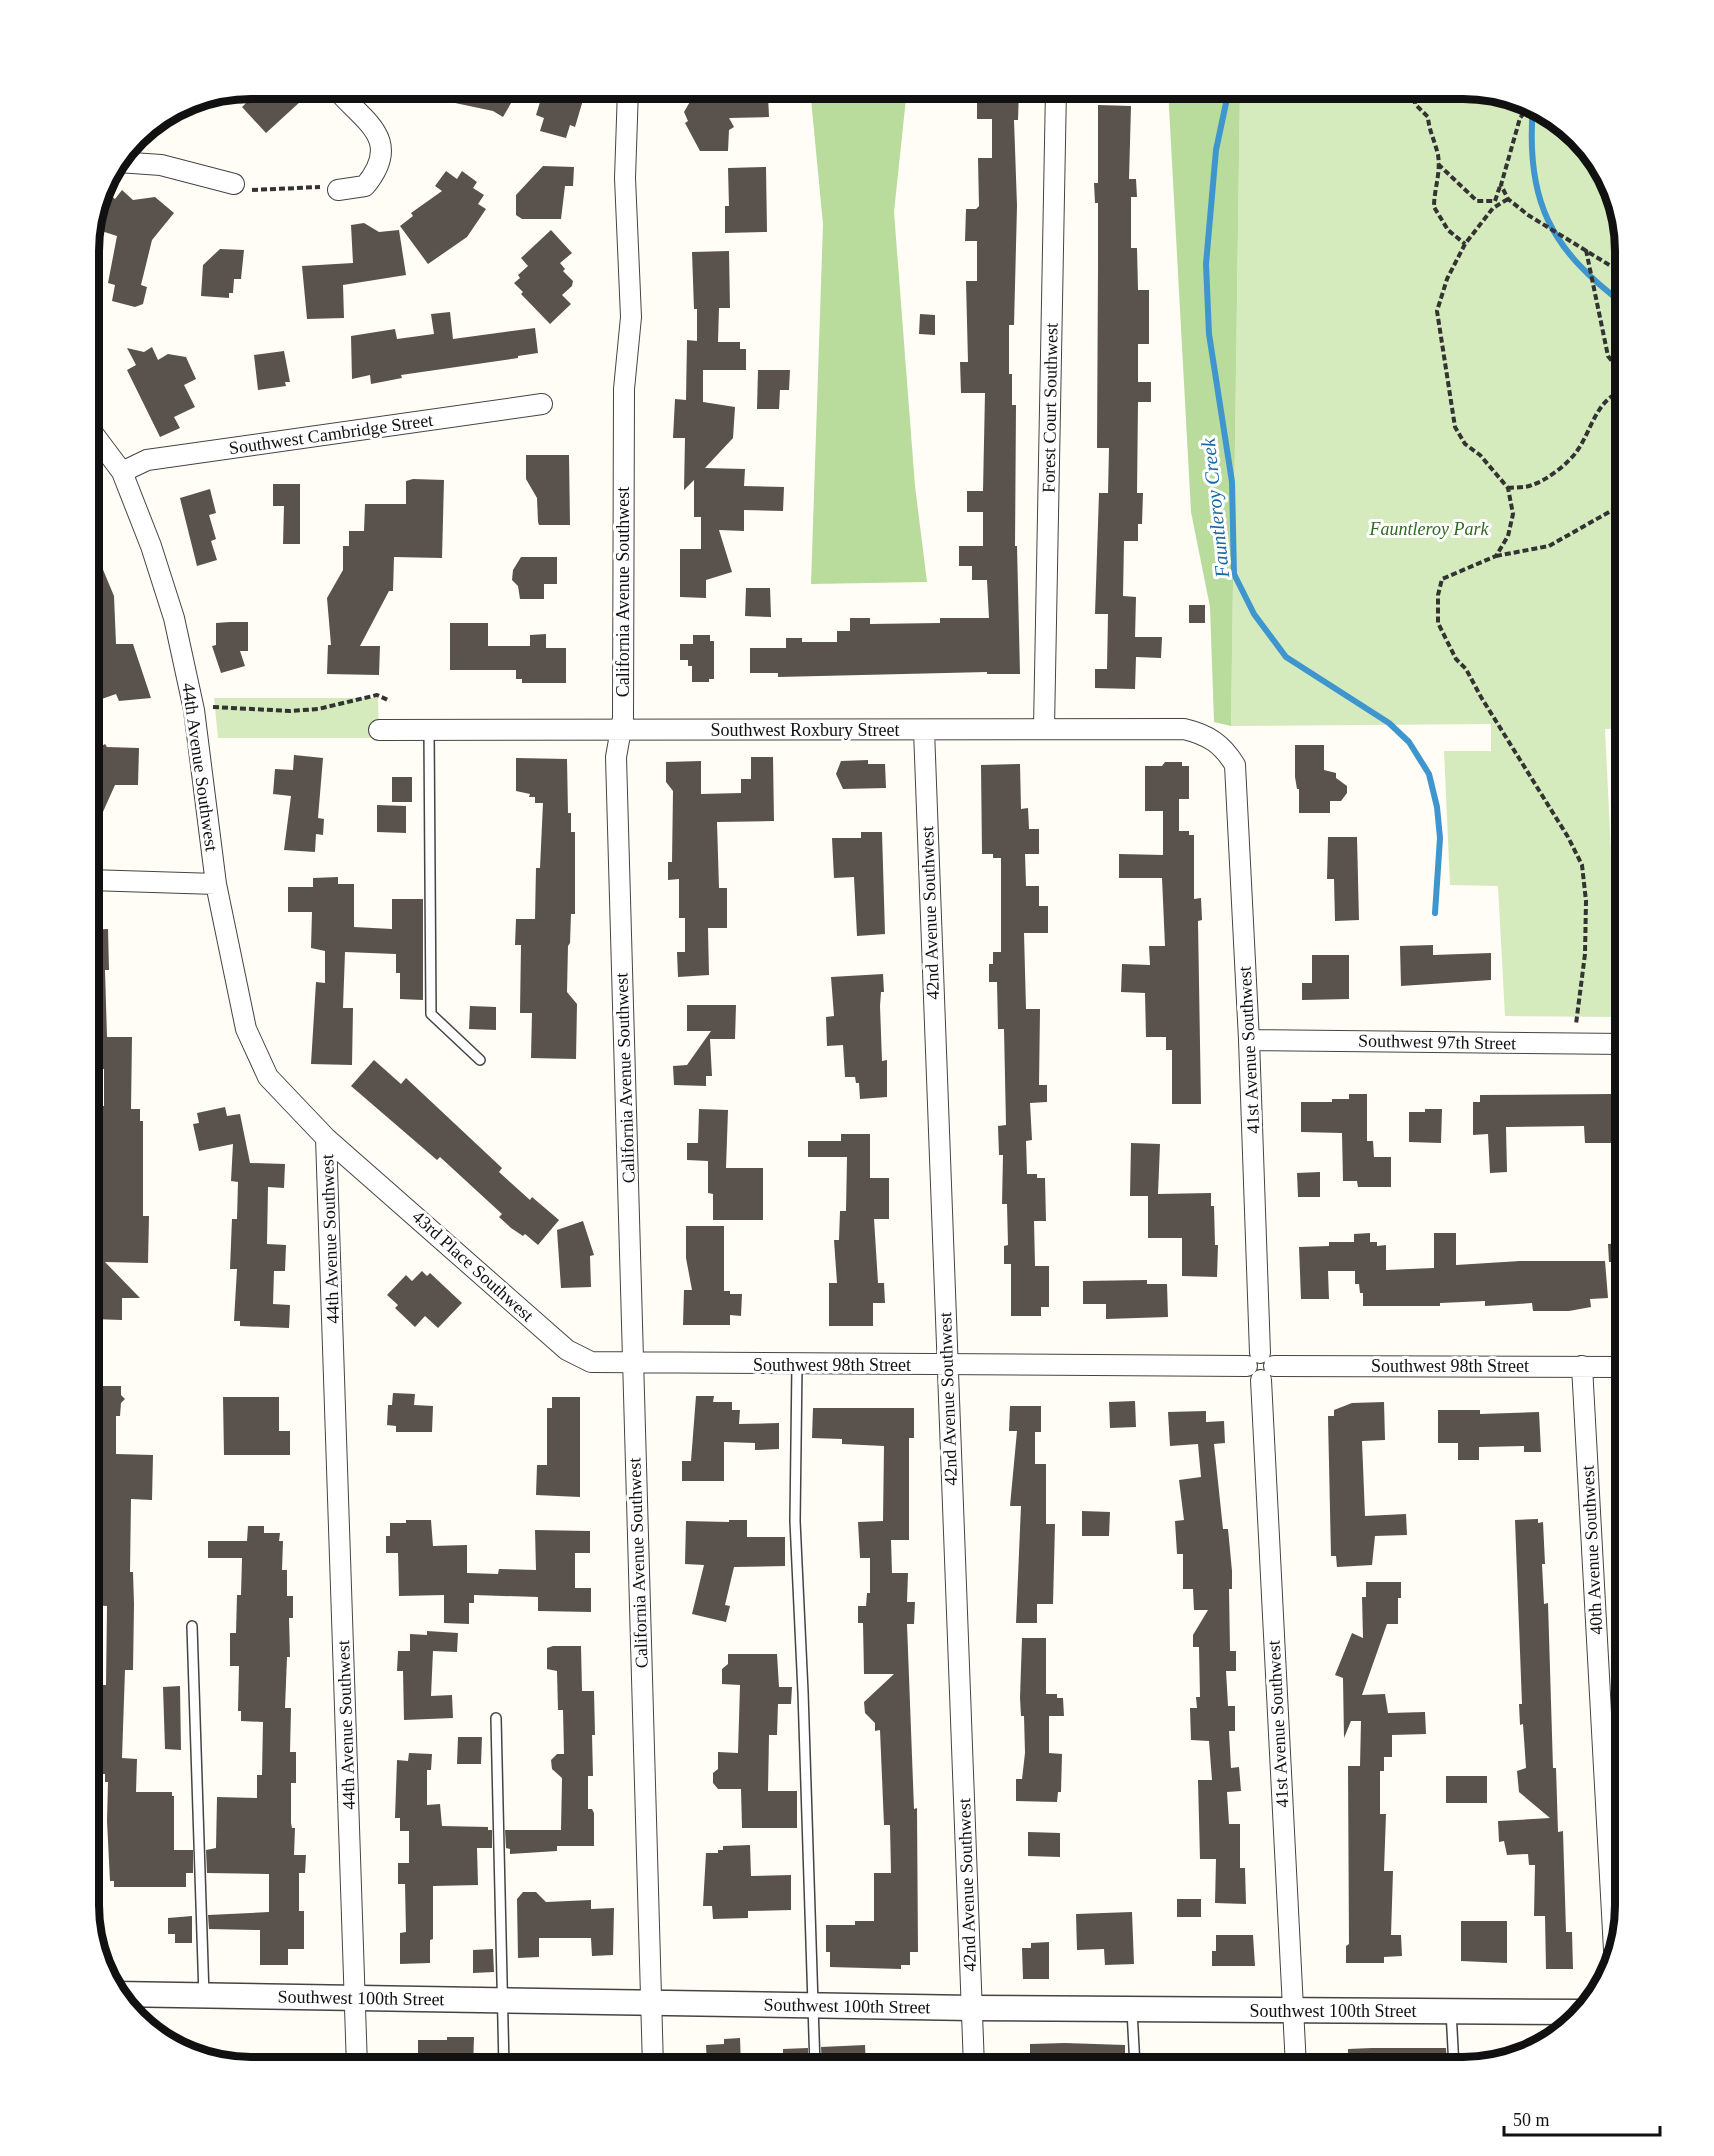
<svg xmlns="http://www.w3.org/2000/svg" width="1714" height="2156" viewBox="0 0 1714 2156" font-family="Georgia,serif">
	<style>
		.green { fill: #d5ebbd }
		.forest { fill: #b9dc9c }
		.lines { fill: none; stroke-linecap: round; stroke-linejoin: round }
		.stream { stroke: #3f96cf; stroke-width: 6 }
		.building { fill: #5a524d }
		.service-casing { stroke: #444; stroke-width: 12 }
		.minor-casing { stroke: #444; stroke-width: 22 }
		.tertiary-casing { stroke: #444; stroke-width: 27 }
		.path { stroke: #333; stroke-width: 4; stroke-dasharray: 6 3; stroke-linecap: butt }
		.service { stroke: #fff; stroke-width: 9 }
		.minor { stroke: #fff; stroke-width: 20 }
		.tertiary { stroke: #fff; stroke-width: 24 }
		.labels { text-anchor: middle; stroke-width: 6; stroke-linejoin: round; paint-order: stroke }
		.street-label { font-size: 18px; fill: #111; stroke: #fff }
		.park-label { font-size: 18px; font-style: italic; fill: #2f6b1f; stroke: #fff }
		.water-label { font-size: 20px; font-style: italic; fill: #1768a6; stroke: #fff }
		.rim { fill: none; stroke: #111; stroke-width: 8 }
	</style>
	<rect width="100%" height="100%" fill="#fffdf5"/>
	<path class="green" d="M1240,89H1474L1545,110L1598,161L1625,251V728L1605,729L1619,1017L1505,1016L1498,886L1450,885L1444,751H1491V724L1231,726Z
		M214,698H378L379,738H218Z"/>
	<path class="forest" d="M810,89H907L894,212L915,486L927,582L811,584L823,224Z
		M1168,89H1240L1231,726L1214,722L1210,607L1191,512Z"/>
	<g class="lines">
		<path class="stream" d="M1229,89L1216,150L1206,264L1209,334L1232,482L1234,574L1254,614L1286,657L1389,723L1409,742L1429,774L1437,807L1440,838L1435,913
			M1533,107C1525,201 1551,250 1625,305"/>
	</g>
	<path class="building" d="M261,88L289,89L301,101L266,133L242,107Z
		M423,89H499L514,98L503,117L493,111L422,96Z
		M544,89H579L576,98L583,100L575,127L570,125L566,138L540,131L544,118L536,115Z
		M995,89H1019L1018,120H1014L1017,206L1014,325H1009V374H1012V405H1016L1015,546H1017L1020,674H987V672L778,677V673H750V648H786V638H802V642H837V631H850V618H870V624L940,623V618H989L987,580H972V566H959V546H983V512H967V491H983L985,393H961L960,362H968L966,281H977V241H965L966,209H976L979,206L978,158H992V119H977V92H995Z
		M695,93L708,94L710,97L768,95L769,117L729,118L734,127L729,130L728,151H700L685,123L688,121L684,112Z
		M1098,105L1131,106L1129,179H1136L1137,197H1131V248H1137L1138,290H1149V344H1138V382H1151V402H1138L1137,493H1143L1142,524H1138V541H1124L1123,596L1136,597L1135,637H1162L1161,658L1136,657L1135,689L1095,688V669H1107L1108,614H1095L1099,493H1108L1109,448H1097L1098,266V203H1095L1094,183H1098Z
		M543,166L574,167L573,186H565L561,219H522L516,215V195Z
		M766,167L767,232L725,233V206H729L728,168Z
		M446,171L457,179L462,171L477,182L473,188L484,195L478,204L486,209L467,237L428,264L400,226L413,216L411,213L442,191L435,186Z
		M122,190L133,200L155,197L174,213L152,240L141,285L147,287L143,304L135,307L112,301L115,285L108,283L117,236L92,228L96,212L110,195L115,199Z
		M364,223L379,232L399,230L406,275L343,285L344,318L307,319L302,266L353,263L351,225Z
		M551,230L572,253L560,263L565,269L563,271L573,281L572,286L562,295L571,304L550,324L521,294L523,292L514,283L520,278L518,275L528,266L521,258Z
		M220,249L244,250L241,279H234L233,293H229V298L201,296L203,265Z
		M729,251L730,308H719L718,342H740V349H746V370H703V402L735,407L733,438L705,468L745,469L744,486L784,487L783,511L744,510V531L719,530L732,572L706,580V598L680,597V549H701V517H694V480L684,490L685,438H673L675,399L686,400L687,340L697,341V309H694L692,252Z
		M450,312L453,339L535,328L538,353L518,356V358L401,375L402,378L371,384L370,375L352,379L351,336L395,329L397,339L434,334L431,314Z
		M920,314L935,315V335L919,334Z
		M152,347L158,360L168,354L186,357L196,379L184,385L195,407L174,417L180,428L160,437L127,370L136,365L127,348L144,352Z
		M284,351L290,382H285L286,386L258,390L254,355Z
		M758,370H790L789,390H780L779,409H757Z
		M526,455H569L570,525H539L538,522L537,498L526,479Z
		M413,479L444,480L442,558L394,557L393,591H389L360,646H380L379,675L327,674L328,645H331L327,598L343,570V546H349V531H364L365,504H406V481Z
		M273,484H300V544H283L284,506H273Z
		M210,489L216,513L209,515L216,539L211,541L217,560L197,566L180,498Z
		M89,536L114,596L116,644H133L151,698L119,701L116,694L96,701V695L89,696Z
		M521,557H557V584H544V599H520L518,586L512,580L513,570Z
		M746,588H770L771,617L745,616Z
		M1189,605H1205V623H1189Z
		M230,622H248V651H240L245,666L221,673L212,646L216,645V623Z
		M450,623H488V646H530V635L546,634V648H566V683H522V679H516V670H450Z
		M693,635H710V641H714V679H709V682H692V666H688V660H680V644H693Z
		M105,744L107,747L139,748L138,785H115L89,843V753Z
		M1295,745H1324V770L1336,773V778L1347,786V793L1341,801H1330V813H1299V789H1297L1295,777Z
		M294,755L323,758L318,818L324,819L323,835L316,834L315,852L284,850L291,796L273,794L275,769L293,770Z
		M751,757H773L774,821L717,822L719,888H727V928H708L709,975L678,977L677,952H685V918H679V879L668,880V862H672L673,791L666,782V762L701,761V794L741,793V779H751Z
		M516,758L567,759L568,813H571V832H575V914H571L570,943L568,946L567,992L577,1004L576,1059L531,1058L532,1013H520L521,945H515L516,919H535L536,868H540L543,803H535V797H529L530,794L516,791Z
		M868,760V764H885L886,788L843,789L836,774L841,761Z
		M1165,762H1182V766H1189V799H1179V831H1189V835H1194V899L1201,898L1202,920L1198,921L1201,1104H1172V1050H1166V1037H1146L1145,993L1121,992L1122,964L1150,965L1149,946H1165L1162,878H1119V854L1163,855V811H1145V766H1162Z
		M1020,764L1021,809L1028,808L1029,829H1039V854H1025L1026,886H1039V906H1048V933H1024L1026,1009H1040L1039,1085H1047V1102L1030,1103L1032,1140L1026,1141L1027,1174H1037V1178H1045L1046,1221H1034L1035,1266H1049V1307H1041V1316H1011V1264H1004V1246L1008,1245L1007,1204H1002L1003,1155H999L998,1126L1006,1125L1004,1029H998L997,982H989V964H993V952H1001V858H993V854H982L981,765Z
		M392,777H412V802H392Z
		M377,805L406,806V833L377,832Z
		M861,832H882L885,934L857,936L854,877L834,878L832,838H861Z
		M1328,837H1357L1359,920L1335,921L1334,879H1327Z
		M338,877V884H354V927L392,929V899H423V1000L400,999V973H396V954L345,952L343,1008H353L352,1065L311,1064L316,982L325,983V951L311,948L312,912H288V887H313V878Z
		M108,929L109,970H105L107,1037H132L131,1109H140V1121H143V1216H149L148,1263L105,1262L140,1298H122V1320L93,1319V1293H89V1160H94V1128H89V1106H104V1069H97V1064H89V930Z
		M1433,945V955L1491,953V980L1401,986L1400,946Z
		M1312,955H1349V999L1302,1000V983H1312Z
		M883,974L884,992H881L880,1006L882,1061L887,1060V1097L860,1099L859,1083H856L855,1077H845L843,1045L827,1046L826,1017L834,1016L831,977Z
		M687,1005H736L735,1039H710L712,1076H706V1086L674,1085L673,1066L687,1065L711,1031H687Z
		M470,1006L496,1007V1030L469,1029Z
		M374,1060L401,1084L406,1078L502,1168L499,1172L530,1200L532,1197L559,1220L538,1245L525,1234L523,1236L511,1228L499,1217L502,1214L440,1157L437,1160L351,1086Z
		M1349,1094H1367V1141H1373L1374,1157H1391V1187H1358L1357,1181H1343L1342,1133L1301,1132V1102H1332V1099H1349Z
		M1613,1094L1615,1143H1585L1584,1126L1506,1127L1507,1172L1490,1173L1488,1134L1473,1135V1102H1480V1095Z
		M225,1107L227,1116L240,1114L250,1163L285,1164L284,1188L268,1187L267,1244L286,1245L285,1271H274L273,1304L290,1305L289,1328L240,1326V1321H234L237,1269H230L232,1219H237L238,1182L231,1181L233,1144L199,1151L193,1124L199,1123L197,1113Z
		M699,1109L728,1110L726,1168H763V1220H713V1194L708,1193V1161L687,1160V1143H698Z
		M1425,1109H1442L1441,1143L1409,1142V1112H1425Z
		M841,1134H870V1178H889V1219H874L878,1283H884L885,1303H873V1326H829V1283H837L834,1240H839L840,1211H846L847,1157H808V1141H841Z
		M1131,1143L1160,1144L1158,1194L1211,1193V1206H1214L1215,1245H1218L1217,1277L1182,1276V1238H1148V1196H1130Z
		M1320,1172V1197H1298L1297,1173Z
		M583,1221L594,1255L590,1256L591,1287L561,1288L557,1230Z
		M686,1226H724V1291H730V1294H742L741,1316L730,1315V1325H683L684,1290H692L686,1258Z
		M1370,1233V1242H1377V1246L1386,1245V1270L1434,1268V1233H1456V1265L1520,1261H1605L1608,1298L1590,1299L1591,1307L1569,1311H1533L1532,1303L1485,1306V1301L1440,1303V1306H1363V1293H1360L1359,1284H1355V1271H1328L1329,1299H1301L1299,1247L1329,1246V1242H1354V1234Z
		M1625,1243V1262H1609L1608,1244Z
		M422,1271L427,1276L430,1273L462,1303L438,1328L425,1316L415,1327L395,1308L398,1305L387,1295L406,1275L412,1281Z
		M1147,1280V1284H1167L1168,1317L1106,1319V1304H1083V1281Z
		M92,1386H121V1395L125,1399L121,1403L120,1416H116V1454L153,1455L152,1500L131,1499L130,1572H133L134,1604L133,1670H125L122,1758L137,1759L136,1792H172V1796H174V1850H193V1873H186V1887H114V1881H110L107,1821L108,1782H105V1774H100L102,1728H96L100,1685H106L107,1606L92,1605L96,1533H101L102,1499L96,1498L98,1444H89V1395H92Z
		M393,1393L415,1394L414,1405L433,1406L432,1432H396V1426L387,1425L388,1405H392Z
		M696,1396H714L713,1402H732V1410H740L739,1424L779,1423V1449L755,1450V1443L724,1442V1481H682V1461H691Z
		M223,1397H279V1431H290V1455H224Z
		M552,1397H580V1497L536,1495L537,1465H547V1408H552Z
		M1135,1401L1136,1427L1110,1428L1109,1402Z
		M1384,1402L1385,1440L1362,1441L1365,1516L1406,1514L1407,1535L1375,1536L1372,1565L1337,1567L1336,1556H1331L1328,1416H1334V1410L1352,1403Z
		M1010,1406H1041V1432H1035V1464H1046V1524H1055L1053,1604H1037V1623H1016L1021,1506H1010L1017,1431H1009Z
		M813,1408H914V1438H909V1540H891L892,1573H908L907,1602H915L914,1624H907L914,1809L917,1808L918,1952H910V1965H901V1969L830,1967V1952H826V1925H855V1921H874V1873H891L890,1825H884L880,1730L875,1731V1723L865,1713L864,1702L894,1674H864L863,1623H858V1606H866L867,1593H870V1558H860L858,1522L883,1521L884,1446L842,1444V1439L812,1438Z
		M1438,1410H1480V1414L1539,1412L1541,1452H1524V1446L1479,1447V1460H1458V1443H1438Z
		M1206,1411V1422L1224,1421L1225,1443L1214,1444L1223,1529H1228L1232,1571V1589H1229L1230,1651H1236V1671H1226L1228,1706H1235V1731H1229L1231,1768L1239,1767L1241,1791L1227,1792L1229,1824H1240V1868H1245L1246,1904L1215,1903L1216,1859H1200L1198,1780H1212L1209,1741L1191,1740L1190,1708H1197L1196,1697H1200L1199,1647H1193V1635L1208,1610H1194L1193,1589H1183V1554H1177L1175,1521L1184,1520L1179,1480L1201,1477L1198,1444L1170,1446L1168,1412Z
		M1082,1511L1110,1512L1109,1536H1082Z
		M1538,1519V1523L1543,1522L1545,1564H1542L1544,1604L1548,1603L1553,1768H1556L1558,1832L1563,1831L1566,1932H1572L1573,1969H1546L1545,1916H1534L1535,1865H1529L1528,1854L1507,1855L1504,1841L1499,1842L1498,1821L1550,1818L1519,1792L1517,1771L1526,1768L1523,1724L1520,1725L1519,1704H1522L1515,1520Z
		M406,1520H431L433,1546L467,1545V1573L498,1574L499,1569L536,1570L535,1530L590,1531V1553H575V1588H591V1612L538,1611V1597L474,1595V1603H469V1624L444,1623V1595L399,1596L398,1553H386V1536H390V1523H406Z
		M729,1520H747V1537H785V1566L734,1567L725,1605L730,1606L726,1622L692,1614L704,1565L685,1564L686,1521L729,1522Z
		M248,1526H264V1533H280L279,1541H283L282,1570H287V1596H293V1618H289L290,1657H287L285,1708H291L290,1752H296V1783H291V1823L292,1828H295L294,1855H306L305,1873H299V1911H304V1949H288V1965H260V1930L209,1929L208,1915L269,1912V1874L207,1873L206,1850L216,1848L217,1797L257,1798V1775H262L263,1722L241,1721V1711H238L239,1666H230V1633H236L237,1595H241L242,1558H208V1541H247Z
		M1366,1582H1401V1598H1398V1624H1387L1362,1695L1385,1694L1388,1713L1425,1712L1426,1734L1392,1735V1757H1384V1771H1380V1814H1386L1384,1871H1393L1391,1935H1401L1402,1956L1384,1957V1963H1346V1946L1349,1944L1348,1766H1360L1361,1721H1351L1344,1738L1343,1678L1335,1675L1352,1633L1363,1638L1362,1597H1366Z
		M427,1631L458,1633L457,1652L433,1651L431,1696L452,1695L453,1718L404,1720L403,1671H397L398,1651H410V1634L427,1635Z
		M1022,1638H1046V1694H1057V1698H1063L1064,1716H1049V1753L1062,1754L1061,1792H1058L1057,1802L1016,1801V1779H1022L1025,1753L1024,1716H1021L1020,1698Z
		M553,1646H581L582,1691H594L595,1735H592L593,1776H588V1809H592L594,1813V1846H557V1851L510,1854V1849L506,1848L505,1830H561L562,1778L552,1769L551,1760L557,1754H564L563,1710H558L557,1671L547,1669V1648Z
		M728,1654H777L779,1687H792L791,1704H778L777,1735H769L768,1791H797V1828H742L741,1789H718L713,1783V1773L718,1769V1752L738,1753L740,1685L722,1684V1669L728,1664Z
		M180,1686L181,1750L165,1749L163,1687Z
		M458,1737H482L481,1764H457Z
		M409,1753L432,1754L431,1770H427V1805L440,1804L442,1826L488,1827V1830H492V1848H477L478,1885L433,1886V1939L430,1940V1963L400,1964V1933L406,1932L405,1884H398V1863H409V1831H400V1818H395L397,1760L408,1761Z
		M1446,1776H1487V1803H1446Z
		M1028,1832L1060,1833V1857L1028,1856Z
		M750,1845L751,1876L791,1875V1910L748,1911V1918L713,1919L712,1906H703L706,1853H718V1850H723V1846Z
		M523,1892H536L546,1902L591,1900V1909L614,1908L613,1955L592,1956L591,1938H539V1957L518,1958L517,1899Z
		M1177,1899H1201V1917H1177Z
		M1132,1912L1134,1964L1105,1965L1104,1949L1077,1950L1076,1914Z
		M192,1916V1943H175V1934H168V1918Z
		M1461,1921H1507V1963L1461,1961Z
		M1216,1935H1253L1255,1966H1212V1951H1216Z
		M1049,1942V1979H1023L1022,1948H1031V1943Z
		M493,1949L494,1972L473,1973V1950Z
		M447,2037H474L473,2067H418V2040H447Z
		M740,2038L741,2067H707L706,2045L724,2044V2039Z
		M1065,2043L1125,2045V2067H1030V2044Z
		M865,2045L866,2067H822L821,2047Z
		M808,2048V2067H783V2049Z
		M1372,2048H1446L1447,2067H1348V2049Z"/>
	<g class="lines">
		<defs>
			<path id="service" d="M429,730L431,1014L480,1060
				M797,1365L795,1521L803,1692L815,2067
				M192,1626L204,1996
				M496,1718L504,2067
				M1132,2010L1135,2067
				M1451,2011L1454,2067"/>
			<path id="minor" d="M336,89C363,121 404,139 365,186L338,190
				M628,89L625,178L631,317L624,389L623,718L616,757L653,2067
				M118,162L161,165L234,184
				M89,428L122,472L151,546L174,618L194,710L216,884L246,1029L268,1077L326,1138L357,2067
				M122,472L147,460L542,404
				M1044,728L1056,89
				M379,730L1184,729C1209,735 1222,744 1235,765L1249,1040L1260,1353
				M924,730L974,2067
				M89,880L216,884
				M1249,1040L1625,1044
				M326,1138L567,1350L591,1362L1247,1366
				M1274,1366L1625,1367
				M1582,1366L1614,1950
				M1261,1380L1296,2067"/>
			<path id="tertiary" d="M115,1994L972,2008L1580,2012"/>
		</defs>
		<use href="#service" class="service-casing"/>
		<use href="#minor" class="minor-casing"/>
		<use href="#tertiary" class="tertiary-casing"/>
		<path class="path" d="M1414,89L1415,104L1428,117C1429,131 1435,141 1438,155C1441,173 1434,189 1434,207L1448,230L1465,244
			M1530,106L1520,118L1501,185L1508,199L1528,215L1619,271L1625,270
			M1438,164L1477,201H1495
			M252,190L320,187
			M1508,199L1493,208L1465,244L1447,279L1437,311L1455,427L1465,444L1480,455L1508,488L1513,514L1508,536L1496,556L1442,579L1438,595V623L1456,659L1466,669L1481,697L1568,837L1582,865L1586,901L1585,954L1576,1024
			M1495,201L1500,186
			M1586,250L1608,356L1625,378
			M1619,271L1625,283
			M1508,488C1516,487 1525,488 1532,485C1546,481 1569,463 1577,451C1592,430 1596,398 1625,390
			M1496,556L1549,546L1625,503
			M213,707L290,711L318,709L377,695L390,701"/>
		<use href="#service" class="service"/>
		<use href="#minor" class="minor"/>
		<use href="#tertiary" class="tertiary"/>
	</g>
	<g class="labels">
		<g class="street-label">
			<text transform="translate(1050 408) rotate(-89)" y="6">Forest Court Southwest</text>
			<text transform="translate(331 434) rotate(-8)" y="6">Southwest Cambridge Street</text>
			<text transform="translate(623 592) rotate(-90)" y="6">California Avenue Southwest</text>
			<text x="805" y="736">Southwest Roxbury Street</text>
			<text transform="translate(200 767) rotate(82)" y="6">44th Avenue Southwest</text>
			<text transform="translate(930 913) rotate(-92)" y="6">42nd Avenue Southwest</text>
			<text transform="translate(1437 1042) rotate(1)" y="6">Southwest 97th Street</text>
			<text transform="translate(1249 1050) rotate(-93)" y="6">41st Avenue Southwest</text>
			<text transform="translate(625 1078) rotate(-92)" y="6">California Avenue Southwest</text>
			<text transform="translate(330 1239) rotate(-92)" y="6">44th Avenue Southwest</text>
			<text transform="translate(473 1266) rotate(42)" y="6">43rd Place Southwest</text>
			<text x="832" y="1371">Southwest 98th Street</text>
			<text x="1450" y="1372">Southwest 98th Street</text>
			<text transform="translate(948 1399) rotate(-92)" y="6">42nd Avenue Southwest</text>
			<text transform="translate(1592 1550) rotate(-93)" y="6">40th Avenue Southwest</text>
			<text transform="translate(638 1563) rotate(-92)" y="6">California Avenue Southwest</text>
			<text transform="translate(1278 1724) rotate(-93)" y="6">41st Avenue Southwest</text>
			<text transform="translate(346 1725) rotate(-92)" y="6">44th Avenue Southwest</text>
			<text transform="translate(967 1885) rotate(-92)" y="6">42nd Avenue Southwest</text>
			<text transform="translate(361 1998) rotate(1)" y="6">Southwest 100th Street</text>
			<text transform="translate(847 2006) rotate(1)" y="6">Southwest 100th Street</text>
			<text x="1333" y="2017">Southwest 100th Street</text>
		</g>
		<g class="park-label">
			<text x="1429" y="535">Fauntleroy Park</text>
		</g>
		<g class="water-label">
			<text transform="translate(1215 508) rotate(-96)" y="7">Fauntleroy Creek</text>
		</g>
	</g>
	<path d="M0 0H1714V2156H0ZM251 99H1463A152 152 0 0 1 1615 251V1905A152 152 0 0 1 1463 2057H251A152 152 0 0 1 99 1905V251A152 152 0 0 1 251 99Z" fill="#fff" fill-rule="evenodd"/>
	<path class="rim" d="M251 99H1463A152 152 0 0 1 1615 251V1905A152 152 0 0 1 1463 2057H251A152 152 0 0 1 99 1905V251A152 152 0 0 1 251 99Z"/>
	<path d="M1504 2126v9h156v-9" fill="none" stroke="#111111" stroke-width="3"/>
	<text x="1513" y="2126" font-size="18" fill="#111111" stroke="#ffffff" stroke-width="4.5" paint-order="stroke">50 m</text>
</svg>
